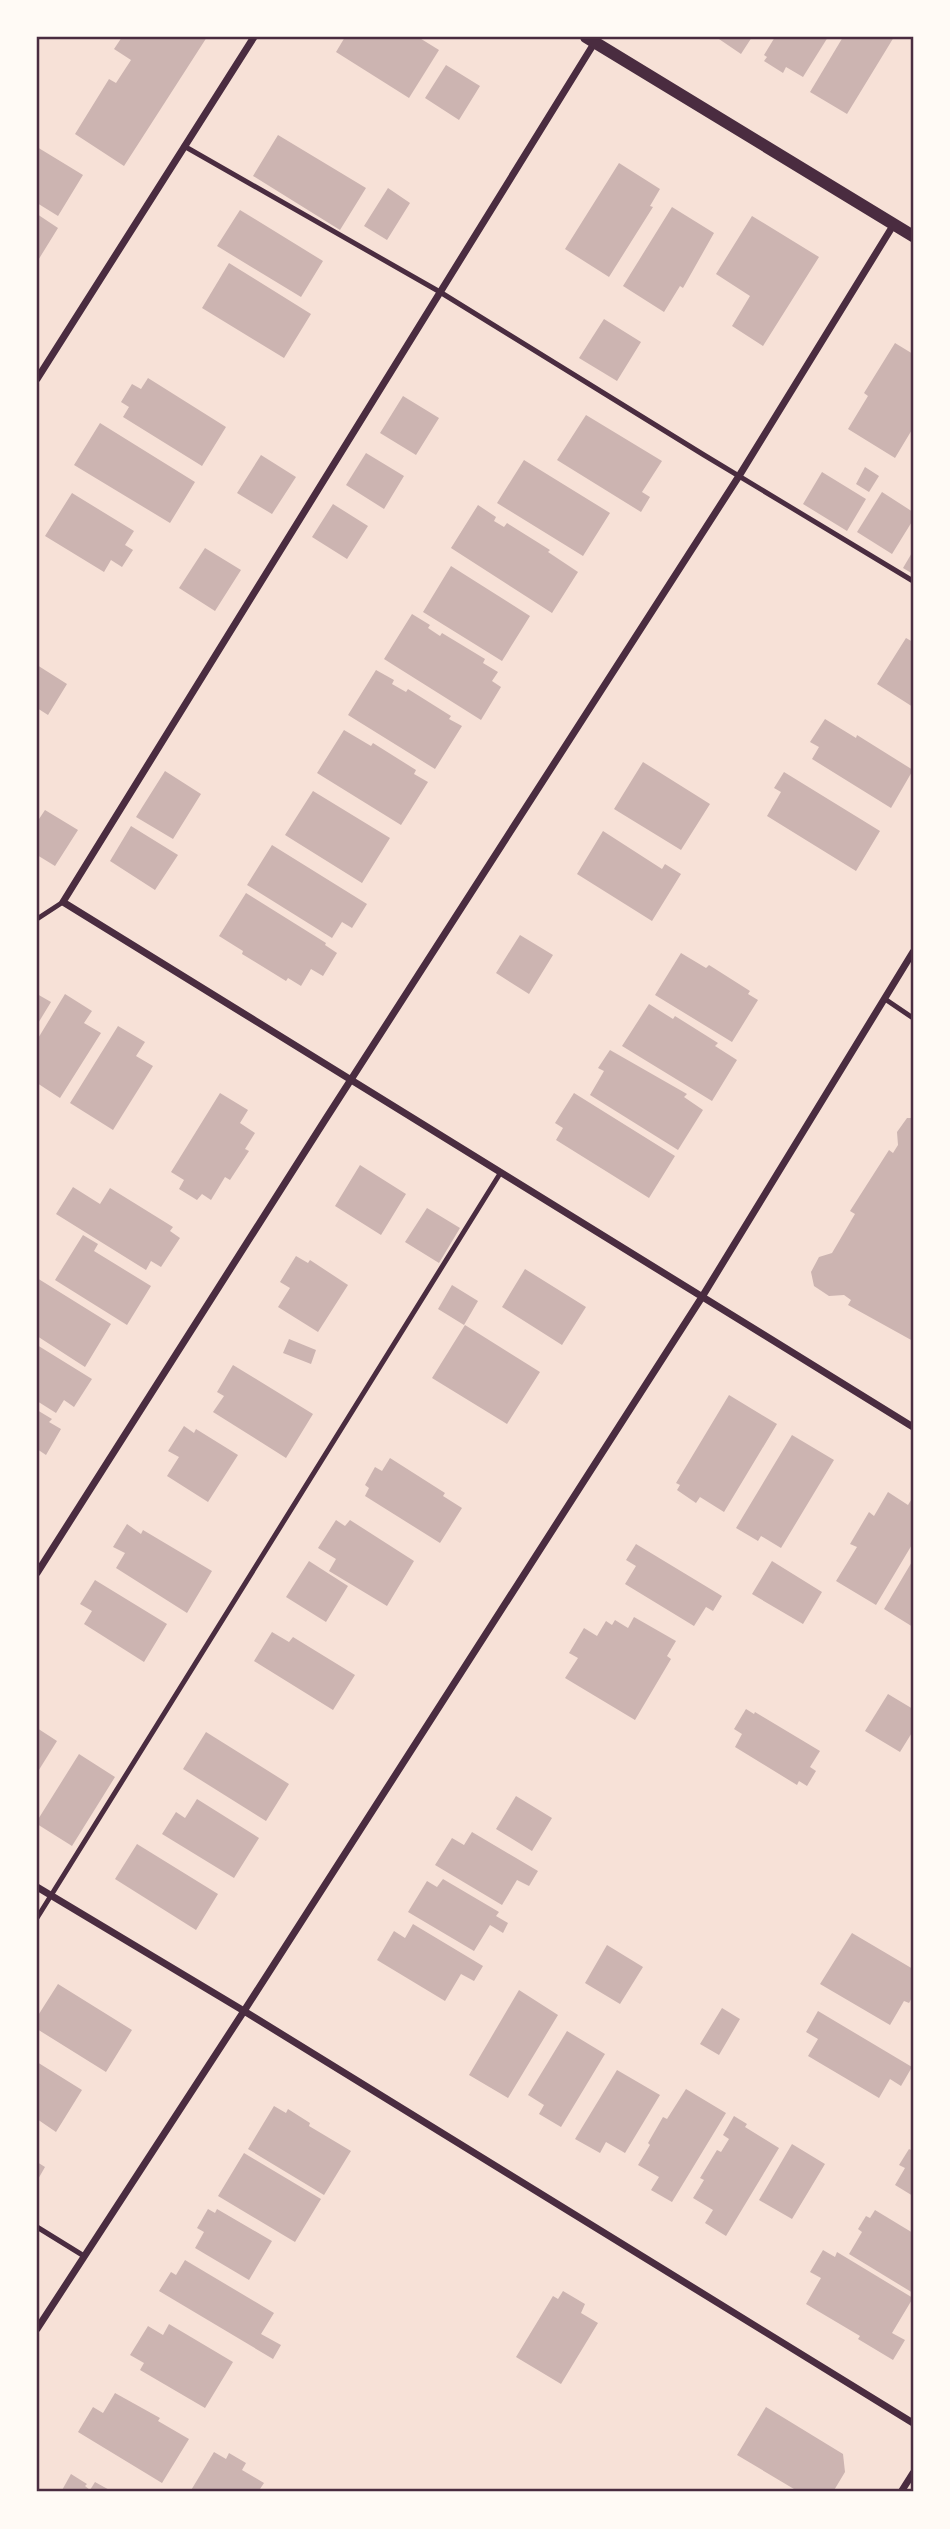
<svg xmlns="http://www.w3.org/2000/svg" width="950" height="2529" viewBox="0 0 950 2529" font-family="'Nunito Sans',sans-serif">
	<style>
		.building { fill: #ccb4b1 }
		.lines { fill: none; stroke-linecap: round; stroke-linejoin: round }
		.service { stroke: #4a2c40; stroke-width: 5 }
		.minor { stroke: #4a2c40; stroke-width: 7 }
		.tertiary { stroke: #4a2c40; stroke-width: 12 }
		.neatline { fill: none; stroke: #4a2c40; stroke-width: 2.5 }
	</style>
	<rect width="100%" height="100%" fill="#f7e1d7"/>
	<path class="building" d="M122,37H207L124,166L75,134L109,79L116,83L131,60L114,49Z
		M345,37H418L439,50L409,98L336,52Z
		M716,37H752L741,54Z
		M775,37H828L803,77L786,67L783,73L764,61L767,57L764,55Z
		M843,37H894L847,114L810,92Z
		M446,65L480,86L459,120L425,98Z
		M278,135L366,188L340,230L253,176Z
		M37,147L83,175L58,216L37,203Z
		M619,163L660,189L650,206L653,207L609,277L565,249Z
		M388,188L410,203L387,240L364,226Z
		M672,207L714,233L683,288L680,286L664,312L623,286Z
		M240,210L323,261L301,297L217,246Z
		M37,214L58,228L37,262Z
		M752,216L819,257L763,346L732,326L750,296L716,274Z
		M229,263L311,314L284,358L202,308Z
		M604,319L641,342L617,381L579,358Z
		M895,343L913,354V428L895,458L848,429L868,396L864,393Z
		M148,378L226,427L202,466L123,417L129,407L121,402L132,384L141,389Z
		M403,396L439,418L416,455L380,433Z
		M586,415L662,461L642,492L650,497L641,512L557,460Z
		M100,423L195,482L170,523L74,465Z
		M366,453L404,476L384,509L346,485Z
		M261,455L296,477L272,514L237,493Z
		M524,460L610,513L583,556L497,503Z
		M865,467L879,476L869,492L856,484Z
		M822,472L866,499L847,531L803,504Z
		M882,492L913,512V520L892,554L857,532Z
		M72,493L134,531L125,545L133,550L122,567L111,560L104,572L45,536Z
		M333,504L368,526L347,559L312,537Z
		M478,505L496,517L494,521L504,527L507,523L550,550L548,552L578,572L552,613L451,548Z
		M205,548L241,570L215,611L179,588Z
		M913,551V574L903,568Z
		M451,566L530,616L502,661L423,612Z
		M412,614L430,625L428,628L440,636L442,633L485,659L483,663L498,672L492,681L501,687L481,720L384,659Z
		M906,638L913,642V707L877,684Z
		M37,665L67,684L48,715L37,708Z
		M376,670L394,680L392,684L406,692L408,689L451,716L449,719L462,726L435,769L348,715Z
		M825,719L856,738L857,735L913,770L891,808L812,759L819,747L810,742Z
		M344,730L371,746L373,743L416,770L414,774L428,782L401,825L317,773Z
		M643,762L710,804L681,850L614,809Z
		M165,771L201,794L173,839L136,817Z
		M784,772L880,831L856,871L767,816L781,792L774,788Z
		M313,791L390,838L362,883L285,835Z
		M45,810L78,830L55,866L37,855V822Z
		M131,826L178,855L155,890L110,861Z
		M603,831L662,869L665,864L681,874L652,921L577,874Z
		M272,845L367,904L352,928L342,922L332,938L247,885Z
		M246,893L326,943L325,945L337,953L323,976L311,969L301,986L288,978L286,981L242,954L243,951L219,936Z
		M520,935L553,955L529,994L496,973Z
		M681,953L706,968L709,965L750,991L748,994L758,1000L732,1042L655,995Z
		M37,994L51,1002L37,1025Z
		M65,994L92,1011L84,1023L101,1033L60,1098L37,1083V1040Z
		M649,1004L673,1019L675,1016L718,1043L715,1046L737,1060L712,1101L622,1046Z
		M118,1026L145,1042L136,1056L153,1066L113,1130L70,1103Z
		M610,1050L687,1094L684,1097L703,1110L678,1150L590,1095L604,1071L598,1068Z
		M220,1093L248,1110L240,1123L255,1133L245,1149L249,1151L230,1180L225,1177L211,1200L202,1194L197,1200L179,1189L184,1180L171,1172Z
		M574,1093L675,1156L649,1198L556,1140L563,1128L555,1123Z
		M907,1118H913V1341L848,1305L851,1300L844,1295L829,1296L814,1286L811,1272L819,1257L832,1253L855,1214L850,1211L889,1150L893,1153L898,1145L897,1132Z
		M360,1165L406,1194L381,1235L335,1206Z
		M73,1187L100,1204L110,1188L173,1227L170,1231L180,1238L161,1267L151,1261L146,1270L56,1214Z
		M427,1208L460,1228L439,1263L405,1242Z
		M83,1235L98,1244L94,1251L151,1286L127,1325L55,1280Z
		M296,1256L308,1263L310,1260L348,1285L318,1332L278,1307L290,1288L280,1282Z
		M525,1269L586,1307L562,1345L502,1307Z
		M37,1278L111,1324L85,1367L37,1336Z
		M452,1285L478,1301L464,1325L438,1309Z
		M465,1325L540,1372L507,1424L432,1378Z
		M289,1339L316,1350L311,1364L283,1353Z
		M37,1345L92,1379L74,1407L64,1400L56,1413L37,1401Z
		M233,1365L313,1414L286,1458L213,1412L224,1396L217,1392Z
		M729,1395L777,1424L724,1512L700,1497L696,1503L677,1490L680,1485L676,1483Z
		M37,1410L52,1419L49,1422L61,1429L46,1455L37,1449Z
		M184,1426L194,1433L196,1429L238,1455L208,1502L167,1476L179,1457L168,1451Z
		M792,1435L834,1460L781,1548L761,1536L758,1541L736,1528Z
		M390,1458L445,1493L443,1496L462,1508L440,1543L365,1496L369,1488L365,1485L375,1467L382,1471Z
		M888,1492L908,1505L913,1497V1543L876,1605L836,1581L857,1547L850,1544L869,1512L874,1516Z
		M336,1520L345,1526L350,1520L414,1561L387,1606L329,1571L336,1559L318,1548Z
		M127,1524L141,1534L143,1530L212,1571L187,1613L116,1568L125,1553L113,1547Z
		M636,1544L722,1596L713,1611L706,1607L694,1626L625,1584L636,1566L626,1560Z
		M913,1560V1627L884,1609Z
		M309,1561L348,1586L326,1622L286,1597Z
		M772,1561L822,1592L803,1624L752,1594Z
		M95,1580L167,1624L144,1662L84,1624L92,1611L80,1604Z
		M634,1617L676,1641L667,1656L671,1659L635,1720L565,1678L578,1658L569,1653L584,1628L597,1636L606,1621L612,1625L615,1620L628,1628Z
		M272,1632L289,1642L293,1637L355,1675L333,1710L254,1661Z
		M888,1694L913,1709V1731L900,1752L865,1731Z
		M746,1709L754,1714L755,1712L820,1751L810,1767L816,1771L807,1786L799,1781L797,1785L735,1747L742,1734L734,1729Z
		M37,1728L57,1741L37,1773Z
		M206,1732L289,1784L266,1821L183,1769Z
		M79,1754L115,1777L72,1846L37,1824V1821Z
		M516,1796L552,1818L532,1851L496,1829Z
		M197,1799L259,1838L234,1878L162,1834L176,1812L185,1818Z
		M472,1832L538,1871L529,1886L517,1880L502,1905L435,1865L452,1838L464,1845Z
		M137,1844L218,1894L196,1930L115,1879Z
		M443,1879L499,1912L496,1916L508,1923L503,1933L490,1925L474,1951L408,1912L427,1881L437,1887Z
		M413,1924L483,1966L474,1981L461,1974L445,2001L377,1960L394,1931L405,1938Z
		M852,1933L913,1969V1996L909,2003L904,2001L890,2025L820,1984Z
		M607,1945L643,1967L620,2004L585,1983Z
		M58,1984L132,2030L106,2072L37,2029V2017Z
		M519,1990L558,2015L508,2098L469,2075Z
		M722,2008L740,2019L719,2055L700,2044Z
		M818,2011L912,2067L901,2086L890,2079L879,2098L808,2056L818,2039L806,2032Z
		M567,2031L605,2054L561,2127L539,2114L544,2105L528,2095Z
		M37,2062L82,2090L56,2132L37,2119Z
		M617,2070L660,2095L625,2153L606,2142L600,2153L575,2139Z
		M686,2089L726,2113L672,2202L651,2190L659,2177L638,2165L650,2145L648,2143L663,2117L667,2119Z
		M274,2106L286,2113L288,2109L310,2123L309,2126L351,2151L324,2195L248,2149Z
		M734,2116L747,2124L745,2127L779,2148L726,2236L705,2223L713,2210L693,2198L704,2180L700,2178L717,2150L721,2152L729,2139L723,2135Z
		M792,2144L825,2164L792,2219L759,2200Z
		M909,2149L913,2151V2196L895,2185L905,2168L899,2165Z
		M244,2153L321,2199L295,2242L218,2196Z
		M37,2162L45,2167L37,2181Z
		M208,2209L215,2213L217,2209L272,2241L249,2280L195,2248L204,2232L197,2228Z
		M875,2210L913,2233V2293L849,2254L862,2232L858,2229L866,2216L870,2218Z
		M823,2250L835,2257L837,2252L913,2298L892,2333L905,2340L893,2360L858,2339L860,2336L806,2304L821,2278L810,2272Z
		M185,2260L274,2313L261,2334L281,2345L273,2359L159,2291L171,2272L176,2275Z
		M563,2291L585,2304L581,2313L598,2323L561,2384L516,2357L553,2296L558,2299Z
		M169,2324L233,2362L205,2408L140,2370L144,2363L130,2355L148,2326L163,2335Z
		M115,2393L160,2418L158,2421L189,2439L162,2483L78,2432L93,2407L103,2413Z
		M766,2407L843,2454L845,2472L833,2492H799L737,2455Z
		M214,2452L226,2459L229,2453L246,2463L242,2470L264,2483L258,2492H190Z
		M71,2474L87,2484L85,2486L90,2490L95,2482L113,2492H61Z"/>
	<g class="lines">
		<path class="service" d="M184,146L440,292L704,455L913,581
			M37,919L63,902
			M885,999L913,1018
			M37,1918L501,1172
			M37,2227L84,2256"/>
		<path class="minor" d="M598,37L63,902L913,1427
			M37,379L254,37
			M37,1573L325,1120L739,476L894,224
			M37,1887L244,2011L913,2423
			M37,2329L244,2011L702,1297L913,952
			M901,2492L913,2473"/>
		<path class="tertiary" d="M586,37L913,236"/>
	</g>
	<rect width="950" height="2529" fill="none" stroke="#fffaf5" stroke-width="77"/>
	<rect x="38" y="38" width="874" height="2452" class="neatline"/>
</svg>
